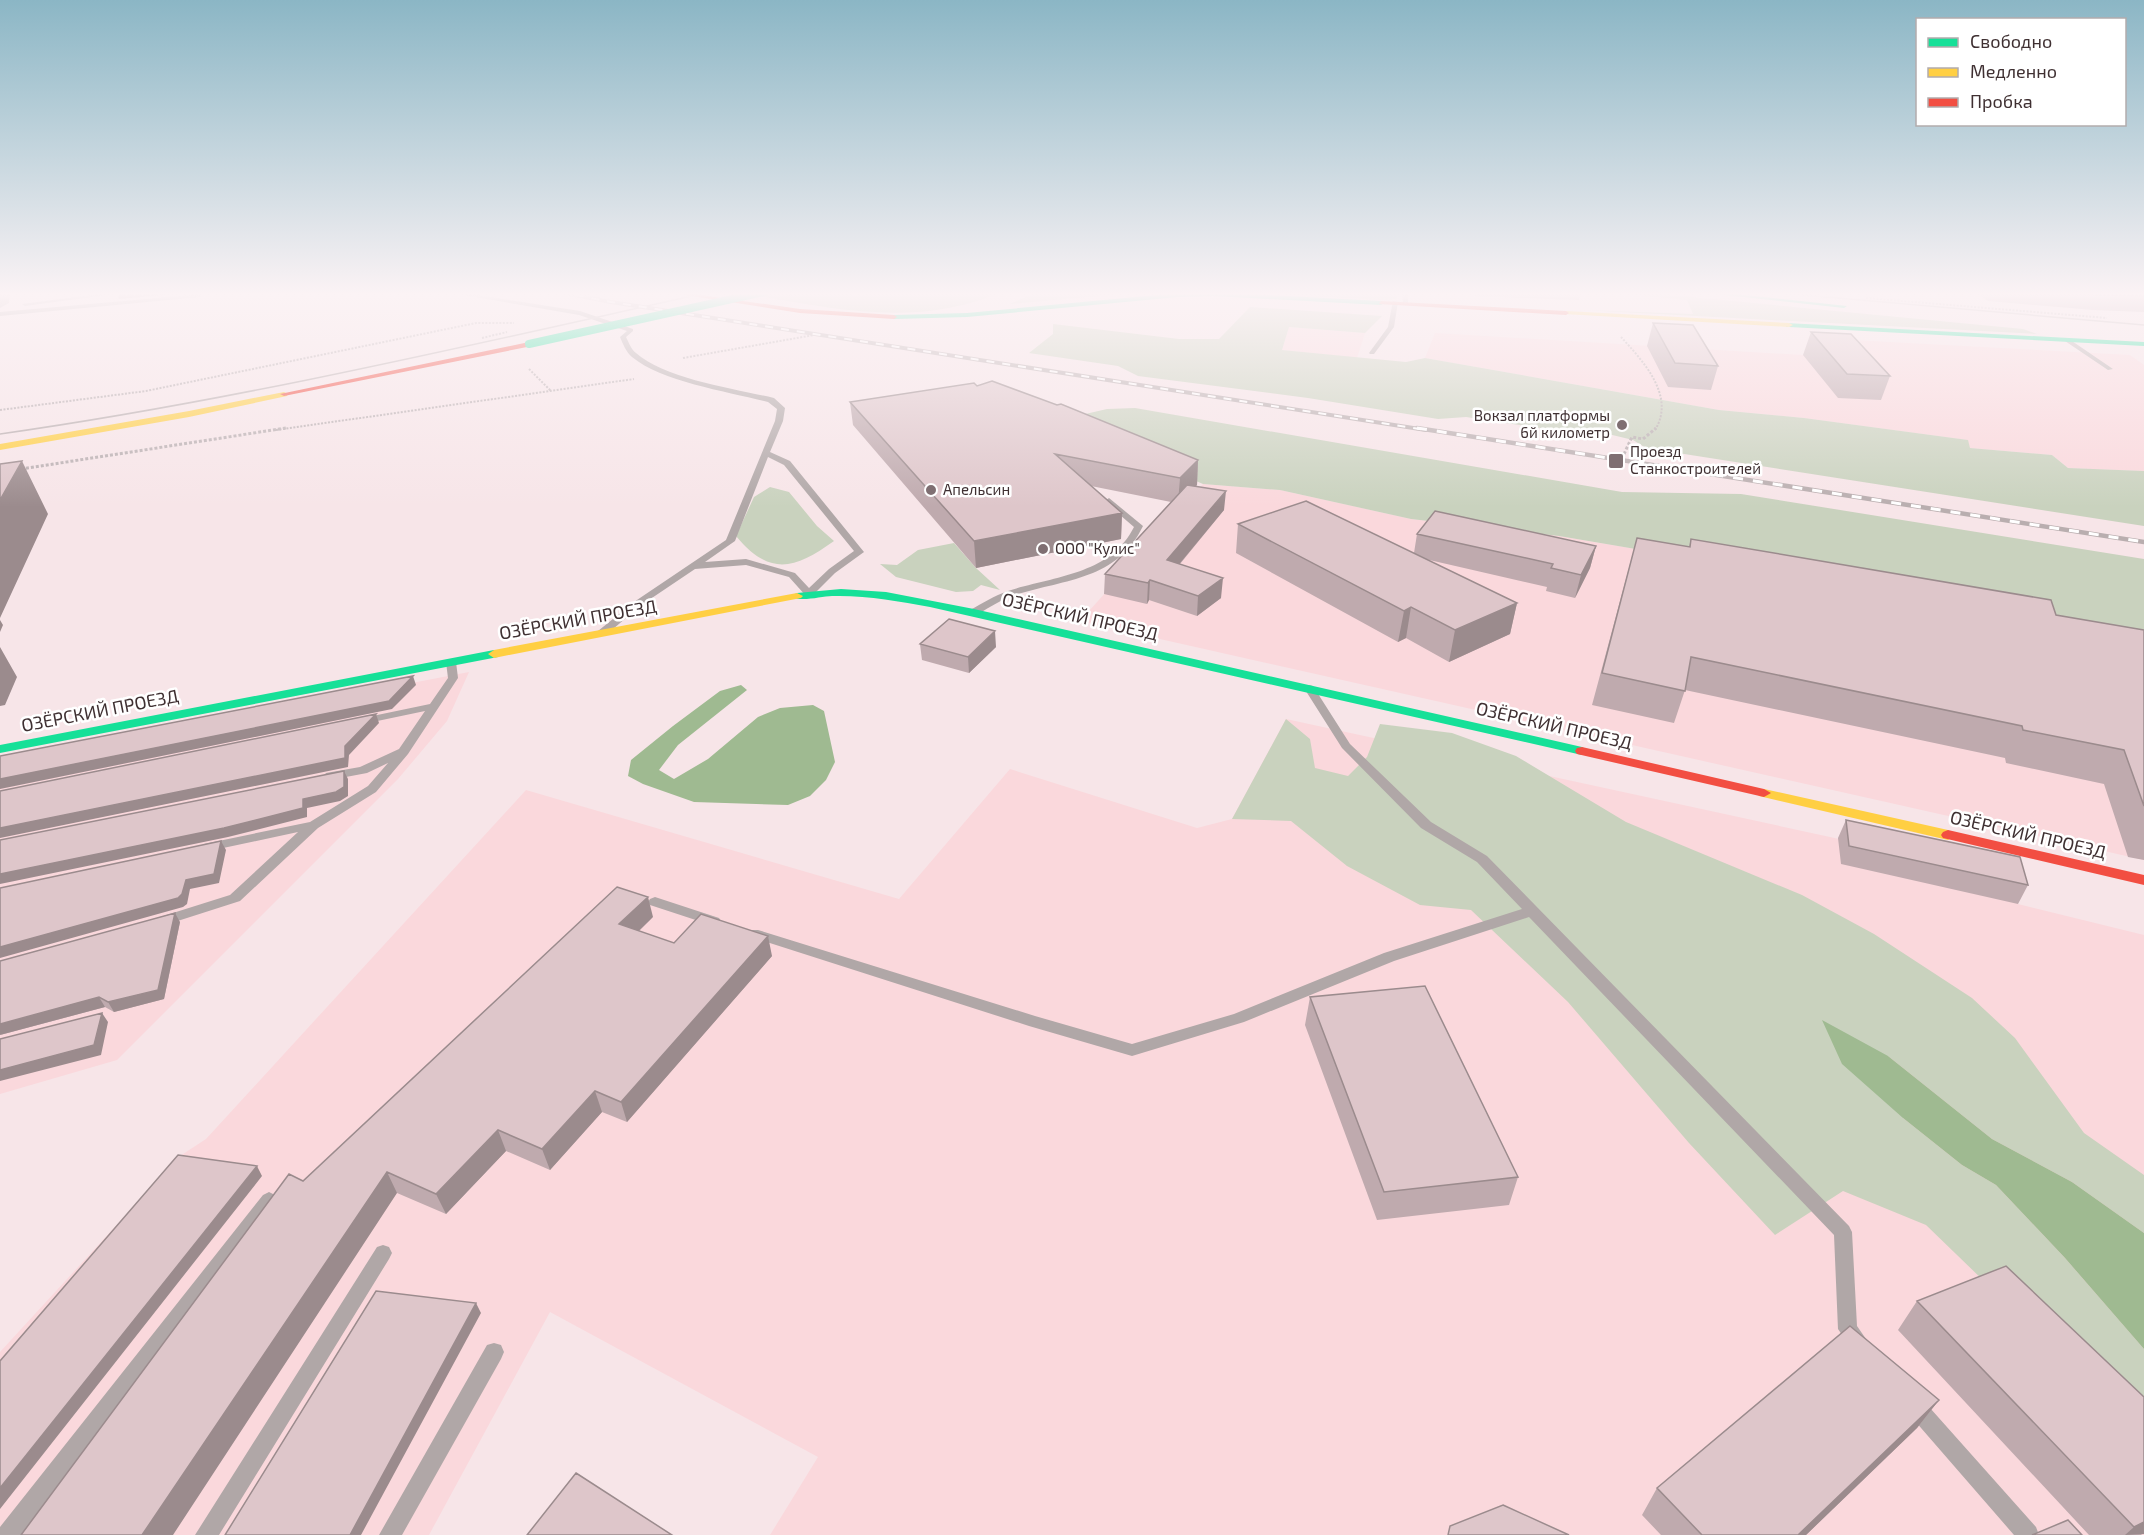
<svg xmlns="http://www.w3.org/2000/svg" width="2144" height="1535" viewBox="0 0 2144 1535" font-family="'Exo 2',sans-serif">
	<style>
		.built { fill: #fad8dc }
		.green { fill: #c9d2be }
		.water { fill: #9fba91 }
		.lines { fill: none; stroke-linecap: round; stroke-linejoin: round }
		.path-far1 { stroke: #b8aeb0; stroke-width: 2; stroke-dasharray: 2 1.5; stroke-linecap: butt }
		.path { stroke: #b8aeb0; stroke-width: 3; stroke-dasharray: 3 2; stroke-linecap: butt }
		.lane { fill: #b0a7a7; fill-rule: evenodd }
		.street { fill: #b0a7a7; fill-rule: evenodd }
		.fast { fill: #16e098; fill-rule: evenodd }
		.slow { fill: #ffcf43; fill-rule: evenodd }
		.jam { fill: #f24e42; fill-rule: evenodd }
		.tram { stroke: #b9aeaf; stroke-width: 1.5 }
		.rail-far1-casing { stroke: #b9aeaf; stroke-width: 4 }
		.rail-casing { stroke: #b9aeaf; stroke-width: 4.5 }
		.rail-far1 { stroke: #fff; stroke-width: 2; stroke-dasharray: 8; stroke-linecap: butt }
		.rail { stroke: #fff; stroke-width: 3; stroke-dasharray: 10; stroke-linecap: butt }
		.path-bridge { stroke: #b8aeb0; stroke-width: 2; stroke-dasharray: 2 1.5; stroke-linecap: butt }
		.fast-bridge { stroke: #16e098; stroke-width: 8 }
		.wall { fill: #bfaaae }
		.shaded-wall { fill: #9b8b8d }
		.building { fill: #dec6ca; stroke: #9b8b8d; stroke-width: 1.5 }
		.poi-dot { fill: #7f6f72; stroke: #fff; stroke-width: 2 }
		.labels { text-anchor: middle; stroke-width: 5; stroke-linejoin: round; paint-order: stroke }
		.far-poi-label { font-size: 15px; fill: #3f3032; stroke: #fff; text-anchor: start }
		.street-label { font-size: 18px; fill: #3f3032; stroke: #fff }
	</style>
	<rect width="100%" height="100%" fill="#f7e5e8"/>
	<path class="built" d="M1289,327L1365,333L1357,358L1282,350Z
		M1435,333L1851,358L1833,339L2130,355L2144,365V471L2068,468L2052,455L1970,448L1967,440L1804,418L1719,410L1425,358Z
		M1203,484L1280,490L1411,519L1559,536L2144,635V860L1080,621Z
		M469,672L447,721L398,779L117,1060L0,1094V762Z
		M1286,719L2010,876L2018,904L2144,935V1535H770L818,1457L550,1312L429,1535H0V1352L180,1156L206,1139L526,790L899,899L1010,769L1197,828L1232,819Z"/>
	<path class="green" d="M736,292L850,294L855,296L876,292H1001C915,330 824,307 736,292Z
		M1037,292H1114L1109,295L1010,304Z
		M1245,292H1398L1397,299L1380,300Z
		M1606,292H1639L2023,329L2037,334L1583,310L1693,314L1687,300Z
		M1250,307L1382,316L1365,333L1289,327L1282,350L1406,362L1425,358L1719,410L1804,418L1968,440L1970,448L2052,455L2068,468L2144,471V526L1646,448L1633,440L1600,432H1567L1466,417L1438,419L1308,398L1138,376L1118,366L1029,353L1053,334V324L1179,339H1219Z
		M1135,408L1622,492L1741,494L2144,559V635L1559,536L1411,519L1280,490L1203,484L1070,427L1081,415L1107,409Z
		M770,487L789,492L817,526L834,541C795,569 770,577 736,536L754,497Z
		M954,543L976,568L1000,590L981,585L973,591L956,592L896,577L880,564L897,565L918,550Z
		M1286,719L1310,739L1315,768L1348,776L1367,757L1380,724L1452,733L1516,756L1626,822L1802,895L1874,934L1972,998L2015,1038L2084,1133L2144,1175V1233L2072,1182L1992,1139L1888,1056L1903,1118L1962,1165L1996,1185L2065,1258L2144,1349V1428L2049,1344L1926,1225L1843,1191L1775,1235L1689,1143L1568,1002L1471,910L1420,905L1347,866L1291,821L1232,819Z"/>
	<path class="water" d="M741,685L747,690L678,745L659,770L674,779L708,759L758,717L780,708L813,705L824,711L835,762L826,780L810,796L788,805L694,802L643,784L628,776L631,760L673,726L720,691Z
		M1822,1020L1888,1056L1992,1139L2072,1182L2144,1233V1349L2065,1258L1996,1185L1962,1165L1903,1118L1842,1064Z"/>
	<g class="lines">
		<path class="path-far1" d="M216,293L230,292
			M1866,298L2107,318
			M1621,337C1643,361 1676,396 1655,430
			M683,358L814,335
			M529,369L551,391
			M0,410L146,391L476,323H514
			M276,430L634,379"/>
		<path class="path" d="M1624,454L1632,437L1643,439L1656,428
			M21,469L286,428"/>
		<path class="lane" d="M114,292H129L25,306L22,304Z
			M446,292H458L580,311L633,329V331L626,337C629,343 631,349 636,353C665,379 736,389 774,398L785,408L783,421L770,452L790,461L864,552L835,573L812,596H806L789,577L746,565L695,569L640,606L606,635H598L597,633L598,631L634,602L726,540L775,421L777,409L768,402C730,392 662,382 632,357C626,352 623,344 620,337L627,331L579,315ZM768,457L784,465L854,551L829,569L809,588L795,573L746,559L705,562L735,541Z
			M1402,292H1408V304L1403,303Z
			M202,294L200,297L0,316V312Z
			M1393,301L1398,302L1394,327L1374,354H1370L1369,353L1388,327Z
			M2065,339H2069L2113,369L2108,370L2065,341Z
			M1109,498L1143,526C1117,580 1066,579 1015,595C1001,600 990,607 978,614H970V610C983,603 994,596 1008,591C1054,576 1110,575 1134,527L1106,503L1105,501Z
			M451,659L456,662L458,678L408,754L376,792L318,828L240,901L162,926L157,924L155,921L157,918L230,895L298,832L209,851L202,847L204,844L310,822L368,786L388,763L367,773L330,780L324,776L326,773L360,767L399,749L425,711L363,724L357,721L363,718L430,704L448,678L446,662Z
			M1309,685L1313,686L1350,744L1431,822L1487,856L1849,1226L1852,1232L1857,1326L1866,1339L1863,1345L1856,1348L1849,1345L1838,1329L1834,1235L1529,917L1394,961L1244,1022L1132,1056L1029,1026L748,936L746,933L748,930H758L1035,1016L1132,1044L1234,1014L1384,953L1522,909L1477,862L1421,828L1342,748L1304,688Z
			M655,897L719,918L721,921L719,924L714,926L650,905L648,902L650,899Z
			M269,1192L275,1195L278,1200L275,1205L22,1535H0V1527L263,1195Z
			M383,1245L389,1247L392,1253L389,1259L219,1535H195L377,1247Z
			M494,1343L501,1345L504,1352L501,1359L402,1535H379L487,1345Z
			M1915,1396L1922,1399L2036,1527L2039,1535H2014L1908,1413L1905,1406L1908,1399Z"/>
		<path class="street" d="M0,292H10L9,303L0,308Z"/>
		<path class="fast" d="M1213,292L1381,301L1384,303L1381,305L1213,296L1178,297L967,317L894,319L891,317L894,315L967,313L1178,293Z
			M1697,292H1717L1847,306L1844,308Z
			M1786,323L2144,342V346L1789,327H1786Z
			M841,589L886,592L974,609L1582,747L1589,751L1582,755L930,607C898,601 865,595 832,596C821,596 800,603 791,596L797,593Z
			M494,650L500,654L498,657L0,753V745Z"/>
		<path class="slow" d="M1566,311L1789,323L1793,325L1789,327L1564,314Z
			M284,392L288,394L287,396L189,417L0,450V444L189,411Z
			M797,593L803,596L801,598L494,658L488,654L494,650Z
			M1764,789L1948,830L1955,835L1948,840L1759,796L1757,793Z"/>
		<path class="jam" d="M666,292H680L800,309L894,315L897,317L894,319L800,313Z
			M1381,301L1566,311L1569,313L1566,315L1379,304Z
			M529,342L533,344L532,346L284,396L280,394Z
			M1582,747L1764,789L1771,793L1764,797L1577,754L1575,751L1577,748Z
			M1948,830L2144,875V885L1943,838L1941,835L1943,832Z"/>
		<path class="tram" d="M1769,292L2144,325
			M0,434C239,400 475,344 710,292"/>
		<defs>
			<path id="rail-far1" d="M560,292L611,302L1426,430"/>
			<path id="rail" d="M1417,428L2144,542"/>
		</defs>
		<use href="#rail-far1" class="rail-far1-casing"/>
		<use href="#rail" class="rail-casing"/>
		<use href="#rail-far1" class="rail-far1"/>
		<use href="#rail" class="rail"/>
		<path class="path-bridge" d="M788,296L813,292
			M482,338L507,332"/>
		<path class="fast-bridge" d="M529,344L764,292"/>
	</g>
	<path class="wall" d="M1475,292H1581L1579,300L1475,296Z
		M1975,292H2144V312L2093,310L1988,301Z
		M1653,323L1718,366L1711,390L1668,387L1647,346Z
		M1811,332L1890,376L1881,400L1838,398L1803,355Z
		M977,386L1198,460L1197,485L1196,486L1224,510L1180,564L1221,598L1197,616L1149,600L1147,604L1104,594L1105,574L1171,502L1091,486L1122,513L1121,539L976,568L853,425L850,402Z
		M1238,524L1414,553L1417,534L1596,546L1590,568L1575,598L1546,591L1547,587L1425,559L1517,603L1510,634L1449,662L1406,638L1398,642L1236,553Z
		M1637,538L1689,547L1691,539L2056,615L2144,630V860L2128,857L2104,784L2006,763L2005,758L1685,690L1674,723L1592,705Z
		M920,644L996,647L969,673L922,660Z
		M1846,820L2028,885L2018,904L1841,864L1838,838Z
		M653,917L639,931L674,943L772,956L627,1122L602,1112L550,1170L506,1151L446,1214L397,1193L303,1181Z
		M180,922L164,999L114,1012L105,1007L0,1035Z
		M1310,997L1518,1177L1509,1205L1377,1220L1305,1025Z
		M1917,1301L2142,1535H2089L1898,1330Z
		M1939,1400L1917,1428L1806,1535H1661L1642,1515L1657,1488Z"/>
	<path class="shaded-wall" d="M131,292H199L119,299L117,293Z
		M1198,460L1197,485L1178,503L1180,478Z
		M22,461L48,514L0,618V500Z
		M1226,491L1224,510L1166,580L1167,560Z
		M1122,513L1121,539L976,568L974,541Z
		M1596,546L1590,568L1575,598L1581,575Z
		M1223,578L1221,598L1197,616L1198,596Z
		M1150,580L1149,600L1147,604L1148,583Z
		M1517,603L1510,634L1449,662L1455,630Z
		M1411,607L1406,638L1398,642L1404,611Z
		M0,620L3,625L0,632Z
		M995,631L996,647L969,673L968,657Z
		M0,647L17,677L5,705L0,706Z
		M413,676L416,685L392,709L0,789V779Z
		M376,714L379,723L349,755L348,767L0,838V828L345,746Z
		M344,771L348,779V796L340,801L307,808V817L228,837L0,884V874L303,799Z
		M221,841L226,850L219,883L190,889L187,904L183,907L0,958V947L186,880Z
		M648,897L653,917L625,944L619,924Z
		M175,913L180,922L164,999L114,1012L108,1002Z
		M768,936L772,956L627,1122L621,1102Z
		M99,997L105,1007L0,1035V1024Z
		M102,1013L108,1022L101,1055L0,1081V1070Z
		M595,1091L602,1112L550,1170L542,1149Z
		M498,1130L506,1151L446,1214L436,1194Z
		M257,1166L262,1176L0,1509V1488Z
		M387,1172L397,1193L173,1535H142Z
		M476,1303L481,1313L361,1535H350Z
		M1939,1400L1917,1428L1806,1535H1798Z
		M2144,1522V1534L2125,1535L2134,1527Z"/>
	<path class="building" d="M2065,292H2144V296L2100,295Z
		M1653,323L1693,325L1718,366L1675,363Z
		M1811,332L1851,334L1890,376L1847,374Z
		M992,381L1057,405L1061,404L1198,460L1180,478L1055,454L1122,513L974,541L850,402L974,383L977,386Z
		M22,461L0,500V464Z
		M1187,485L1226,491L1167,560L1223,578L1198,596L1150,580L1148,583L1105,574Z
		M1306,501L1517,603L1455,630L1411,607L1404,611L1238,524Z
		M1435,511L1596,546L1581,575L1551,568L1553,564L1417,534Z
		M1637,538L1690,547L1691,539L2051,600L2056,615L2144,630V806L2124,750L2023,730L2022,726L1691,657L1685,691L1602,673Z
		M949,619L995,631L968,657L920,644Z
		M413,676L389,701L0,779V756Z
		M376,714L345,746V758L0,828V791Z
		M344,771V787L336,792L303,799V808L224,828L0,874V840Z
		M1846,820L2020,857L2028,885L1849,846Z
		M221,841L214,874L186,880L182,894L178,898L0,947V888Z
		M617,887L648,897L619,924L674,943L701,914L768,936L621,1102L595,1091L542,1149L498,1130L436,1194L387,1172L142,1535H21L289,1174L303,1181Z
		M175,913L158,990L108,1002L99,997L0,1024V961Z
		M1425,986L1518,1177L1384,1192L1310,997Z
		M102,1013L94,1045L0,1070V1039Z
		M178,1155L257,1166L0,1488V1361Z
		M2006,1266L2144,1397V1522L2134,1527L1917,1301Z
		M376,1291L476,1303L350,1535H225Z
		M1850,1326L1939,1400L1798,1535H1702L1657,1488Z
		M576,1473L672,1535H527Z
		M1503,1505L1569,1535H1448L1450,1526Z
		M2068,1520L2082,1535H2032Z"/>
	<linearGradient id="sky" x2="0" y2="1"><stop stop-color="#8bb6c5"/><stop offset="0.58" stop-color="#fbf3f5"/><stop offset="1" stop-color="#fbf3f5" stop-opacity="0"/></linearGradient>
	<rect width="2144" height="507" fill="url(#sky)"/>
	<g class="poi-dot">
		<circle cx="1622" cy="425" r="6"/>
		<rect x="1608" y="453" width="16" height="16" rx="3"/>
		<circle cx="931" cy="490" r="6"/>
		<circle cx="1043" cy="549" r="6"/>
	</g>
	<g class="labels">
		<g class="far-poi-label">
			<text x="1610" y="421" text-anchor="end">Вокзал платформы<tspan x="1610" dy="17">6й километр</tspan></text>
			<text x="1630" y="457">Проезд<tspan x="1630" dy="17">Станкостроителей</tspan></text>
			<text x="943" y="495">Апельсин</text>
			<text x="1055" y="554">ООО "Кулис"</text>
		</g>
		<g class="street-label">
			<text transform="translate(1080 617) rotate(13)" y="6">ОЗЁРСКИЙ ПРОЕЗД</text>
			<text transform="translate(578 620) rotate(-10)" y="6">ОЗЁРСКИЙ ПРОЕЗД</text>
			<text transform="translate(100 711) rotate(-11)" y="6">ОЗЁРСКИЙ ПРОЕЗД</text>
			<text transform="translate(1554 726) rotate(13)" y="6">ОЗЁРСКИЙ ПРОЕЗД</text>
			<text transform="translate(2028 835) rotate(13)" y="6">ОЗЁРСКИЙ ПРОЕЗД</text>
		</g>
	</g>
	<rect x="1916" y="18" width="210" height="108" fill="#ffffff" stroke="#b2acad" stroke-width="1.5"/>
	<rect x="1928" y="38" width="30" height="9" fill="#16e098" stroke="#b2acad" stroke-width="1.5"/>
	<text x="1970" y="48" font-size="18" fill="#3f3032">Свободно</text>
	<rect x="1928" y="68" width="30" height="9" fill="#ffcf43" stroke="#b2acad" stroke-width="1.5"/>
	<text x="1970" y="78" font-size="18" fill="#3f3032">Медленно</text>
	<rect x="1928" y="98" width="30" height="9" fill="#f24e42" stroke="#b2acad" stroke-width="1.5"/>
	<text x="1970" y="108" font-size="18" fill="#3f3032">Пробка</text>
</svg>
